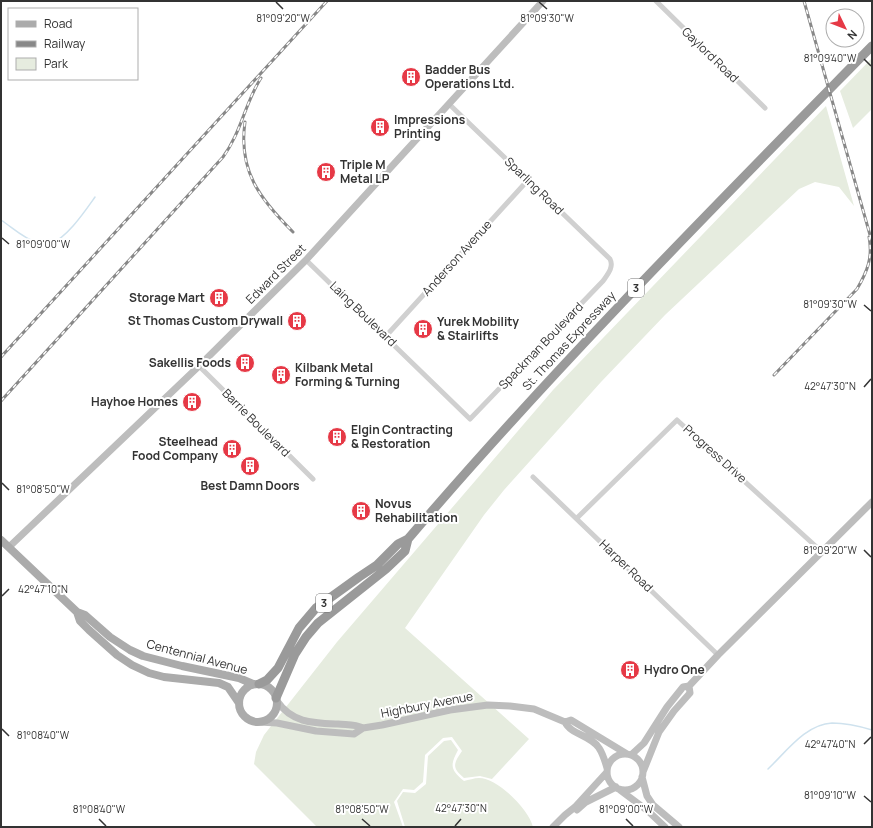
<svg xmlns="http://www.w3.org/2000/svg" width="873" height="828" viewBox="0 0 873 828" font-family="Manrope,sans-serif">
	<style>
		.green { fill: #e6ecdf }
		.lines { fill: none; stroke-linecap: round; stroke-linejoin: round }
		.stream { stroke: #cfe2ee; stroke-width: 1.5 }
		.street { stroke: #d0d0d0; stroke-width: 5 }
		.secondary { stroke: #bdbdbd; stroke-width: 7 }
		.primary { stroke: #ababab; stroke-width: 8 }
		.highway { stroke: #9a9a9a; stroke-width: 9 }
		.rail-casing { stroke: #888; stroke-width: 3 }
		.rail { stroke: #fff; stroke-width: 1.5; stroke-dasharray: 4.5; stroke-linecap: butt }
		.ticks { fill: none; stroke: #333; stroke-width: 1.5 }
		.labels { text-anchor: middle; stroke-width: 4; stroke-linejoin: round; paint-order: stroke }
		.shield { fill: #fff; stroke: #707070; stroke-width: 1 }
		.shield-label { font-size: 11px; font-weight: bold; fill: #333 }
		.street-label { font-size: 12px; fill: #333; stroke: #fff }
		.poi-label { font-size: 12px; font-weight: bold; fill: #333; stroke: #fff; text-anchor: start }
		.ticks-label { font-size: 10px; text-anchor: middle; fill: #333; stroke: #fff; stroke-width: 4; stroke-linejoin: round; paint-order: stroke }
	</style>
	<rect width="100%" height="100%" fill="#fff"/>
	<path class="green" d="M872,58V109L853,128L840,91Z
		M826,106L854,206L839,187L815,182L799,189L665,315L601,382L504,490L484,515L405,628L529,739L492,779L480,776L464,778C452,768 453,764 462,751L452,737L443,738L425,755L423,782L414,790L403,789L394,802L403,827H317L254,764L256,752L264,735L337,642L553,390Z
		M451,740L458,750C450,765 450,770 464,781C469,780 474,778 479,778C498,778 529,810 533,827H405L397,801L403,792L415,793L426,784L428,756L444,741Z"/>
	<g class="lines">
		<path class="stream" d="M1,220C13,228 24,239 38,243C42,244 47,245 50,244C67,238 85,211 95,197
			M768,769C786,752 806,724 832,723C846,723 859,726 872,730"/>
		<path class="street" d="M656,1L765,108
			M306,260L470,419L603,281C608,274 614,267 610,259L449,104
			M386,336L528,180
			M199,366L313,479
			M533,477L718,655
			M577,518L677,420L822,552"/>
		<path class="secondary" d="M9,547L199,366L306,260L543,1
			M277,701C292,723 313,723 338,724C347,725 355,724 363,728
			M259,722L277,723L316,731L354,734L363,728L382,725L450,710L488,705L510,706L534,709L565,722L571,720L627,754
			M565,722C571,735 591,735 599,748C603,754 605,761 607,768
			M607 772a18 18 0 1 1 36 0a18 18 0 1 1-36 0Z
			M631,755L644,743L667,707L683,687L689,686L718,655L872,502
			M643,772L659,732L674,711L690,693L689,686
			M642,777L647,796L653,805L679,827
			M620,790L648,811L665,827
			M577,810L586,802L616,787
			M553,827L565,815L575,807L607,772"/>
		<path class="primary" d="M1,540L77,612L80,621L89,630L117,655L132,665L149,673L164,677L219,683L228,687L239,703
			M77,612L85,615L110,637L130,650L143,656L182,666L239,678L253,684
			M239 703a19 19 0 1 1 38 0a19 19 0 1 1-38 0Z"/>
		<path class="highway" d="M259,684L267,680L278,668L299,628L316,608L359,577L377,565L398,544L408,539C555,367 714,207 872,46
			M276,698L295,654L306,637L318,623L386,569L405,551L408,539"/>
		<defs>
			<path id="rail" d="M804,1L872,242
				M245,122C238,171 260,199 293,232
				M1,357L327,1
				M774,375L857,289C867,272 873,258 869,237
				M1,401L223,157C241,133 245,103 261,78"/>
		</defs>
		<use href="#rail" class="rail-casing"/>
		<use href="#rail" class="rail"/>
	</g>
	<path class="ticks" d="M276,2L283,9M539,2L547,9M864,59L871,66M2,238L9,244M864,305L871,311M864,387L871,379M2,483L9,490M864,550L871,557M2,596L9,589M2,729L9,736M864,744L871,737M864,796L871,802M99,819L106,826M362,819L370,826M626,819L633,826M455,826L461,819"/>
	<defs>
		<symbol id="building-disc" viewBox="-11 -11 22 22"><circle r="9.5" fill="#e63946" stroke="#fff"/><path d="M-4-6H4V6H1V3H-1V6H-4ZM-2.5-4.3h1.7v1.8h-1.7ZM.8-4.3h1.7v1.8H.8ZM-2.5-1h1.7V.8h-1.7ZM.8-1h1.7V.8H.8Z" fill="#fff"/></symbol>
	</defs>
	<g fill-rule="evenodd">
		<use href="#building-disc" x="400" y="66" width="22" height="22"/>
		<use href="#building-disc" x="369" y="116" width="22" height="22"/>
		<use href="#building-disc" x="315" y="161" width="22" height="22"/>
		<use href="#building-disc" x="208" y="287" width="22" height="22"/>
		<use href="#building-disc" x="286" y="310" width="22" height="22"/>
		<use href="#building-disc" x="412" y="318" width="22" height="22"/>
		<use href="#building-disc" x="234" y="352" width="22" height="22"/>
		<use href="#building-disc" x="270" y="364" width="22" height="22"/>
		<use href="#building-disc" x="181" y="391" width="22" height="22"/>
		<use href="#building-disc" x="326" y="426" width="22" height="22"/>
		<use href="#building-disc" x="221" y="438" width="22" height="22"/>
		<use href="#building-disc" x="239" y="455" width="22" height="22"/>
		<use href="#building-disc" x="350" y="500" width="22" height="22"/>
		<use href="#building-disc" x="619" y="659" width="22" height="22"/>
	</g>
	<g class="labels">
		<g class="shield">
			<rect x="628" y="279" width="16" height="18" rx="3"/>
			<rect x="316" y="594" width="16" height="18" rx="3"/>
		</g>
		<g class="shield-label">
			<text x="636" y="292">3</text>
			<text x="324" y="607">3</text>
		</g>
		<g class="street-label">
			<text transform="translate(710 55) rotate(44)" y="4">Gaylord Road</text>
			<text transform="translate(534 186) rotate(44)" y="4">Sparling Road</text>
			<text transform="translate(457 258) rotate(-48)" y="4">Anderson Avenue</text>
			<text transform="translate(276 274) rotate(-45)" y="4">Edward Street</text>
			<text transform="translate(363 314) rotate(44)" y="4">Laing Boulevard</text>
			<text transform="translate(569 341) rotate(-47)" y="4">St. Thomas Expressway</text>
			<text transform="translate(541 346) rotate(-46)" y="4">Spackman Boulevard</text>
			<text transform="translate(256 423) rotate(45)" y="4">Barrie Boulevard</text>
			<text transform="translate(715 454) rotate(42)" y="4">Progress Drive</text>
			<text transform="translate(626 566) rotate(44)" y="4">Harper Road</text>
			<text transform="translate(197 657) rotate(15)" y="4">Centennial Avenue</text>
			<text transform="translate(427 705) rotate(-11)" y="4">Highbury Avenue</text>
		</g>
		<g class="poi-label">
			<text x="425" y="74">Badder Bus<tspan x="425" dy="14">Operations Ltd.</tspan></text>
			<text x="394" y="124">Impressions<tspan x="394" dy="14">Printing</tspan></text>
			<text x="340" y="169">Triple M<tspan x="340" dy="14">Metal LP</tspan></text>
			<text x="205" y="302" text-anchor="end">Storage Mart</text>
			<text x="283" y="325" text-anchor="end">St Thomas Custom Drywall</text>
			<text x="437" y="326">Yurek Mobility<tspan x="437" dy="14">&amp; Stairlifts</tspan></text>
			<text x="231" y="367" text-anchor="end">Sakellis Foods</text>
			<text x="295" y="372">Kilbank Metal<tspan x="295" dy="14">Forming &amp; Turning</tspan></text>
			<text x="178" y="406" text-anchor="end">Hayhoe Homes</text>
			<text x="351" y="434">Elgin Contracting<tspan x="351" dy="14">&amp; Restoration</tspan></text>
			<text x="218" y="446" text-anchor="end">Steelhead<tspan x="218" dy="14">Food Company</tspan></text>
			<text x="250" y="490" text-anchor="middle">Best Damn Doors</text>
			<text x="375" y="508">Novus<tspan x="375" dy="14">Rehabilitation</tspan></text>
			<text x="644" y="674">Hydro One</text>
		</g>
	</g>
	<g class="ticks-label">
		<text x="283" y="22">81°09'20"W</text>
		<text x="547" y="22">81°09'30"W</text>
		<text x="830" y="62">81°09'40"W</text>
		<text x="43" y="248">81°09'00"W</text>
		<text x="830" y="308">81°09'30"W</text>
		<text x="830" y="390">42°47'30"N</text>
		<text x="43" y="493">81°08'50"W</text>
		<text x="830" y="554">81°09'20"W</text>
		<text x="43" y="593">42°47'10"N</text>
		<text x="43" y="739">81°08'40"W</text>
		<text x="830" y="748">42°47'40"N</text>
		<text x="830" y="799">81°09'10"W</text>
		<text x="461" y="812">42°47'30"N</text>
		<text x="99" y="813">81°08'40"W</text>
		<text x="362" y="813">81°08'50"W</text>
		<text x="626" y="813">81°09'00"W</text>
	</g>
	<rect width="873" height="828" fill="none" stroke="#333333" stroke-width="4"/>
	<rect x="8" y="8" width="130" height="72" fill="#ffffff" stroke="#adadad"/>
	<rect x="16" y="21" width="20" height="6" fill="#ababab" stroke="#adadad"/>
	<text x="44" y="28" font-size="12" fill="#333333">Road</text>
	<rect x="16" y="41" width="20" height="6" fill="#888888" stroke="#adadad"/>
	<text x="44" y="48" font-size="12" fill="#333333">Railway</text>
	<rect x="16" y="58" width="20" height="12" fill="#e6ecdf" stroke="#adadad"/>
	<text x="44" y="68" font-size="12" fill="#333333">Park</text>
	<g transform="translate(845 28) rotate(133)"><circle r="19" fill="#ffffff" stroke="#adadad"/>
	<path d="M0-3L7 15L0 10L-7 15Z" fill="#e63946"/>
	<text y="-6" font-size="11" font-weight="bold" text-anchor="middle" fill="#333333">N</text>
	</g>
</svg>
